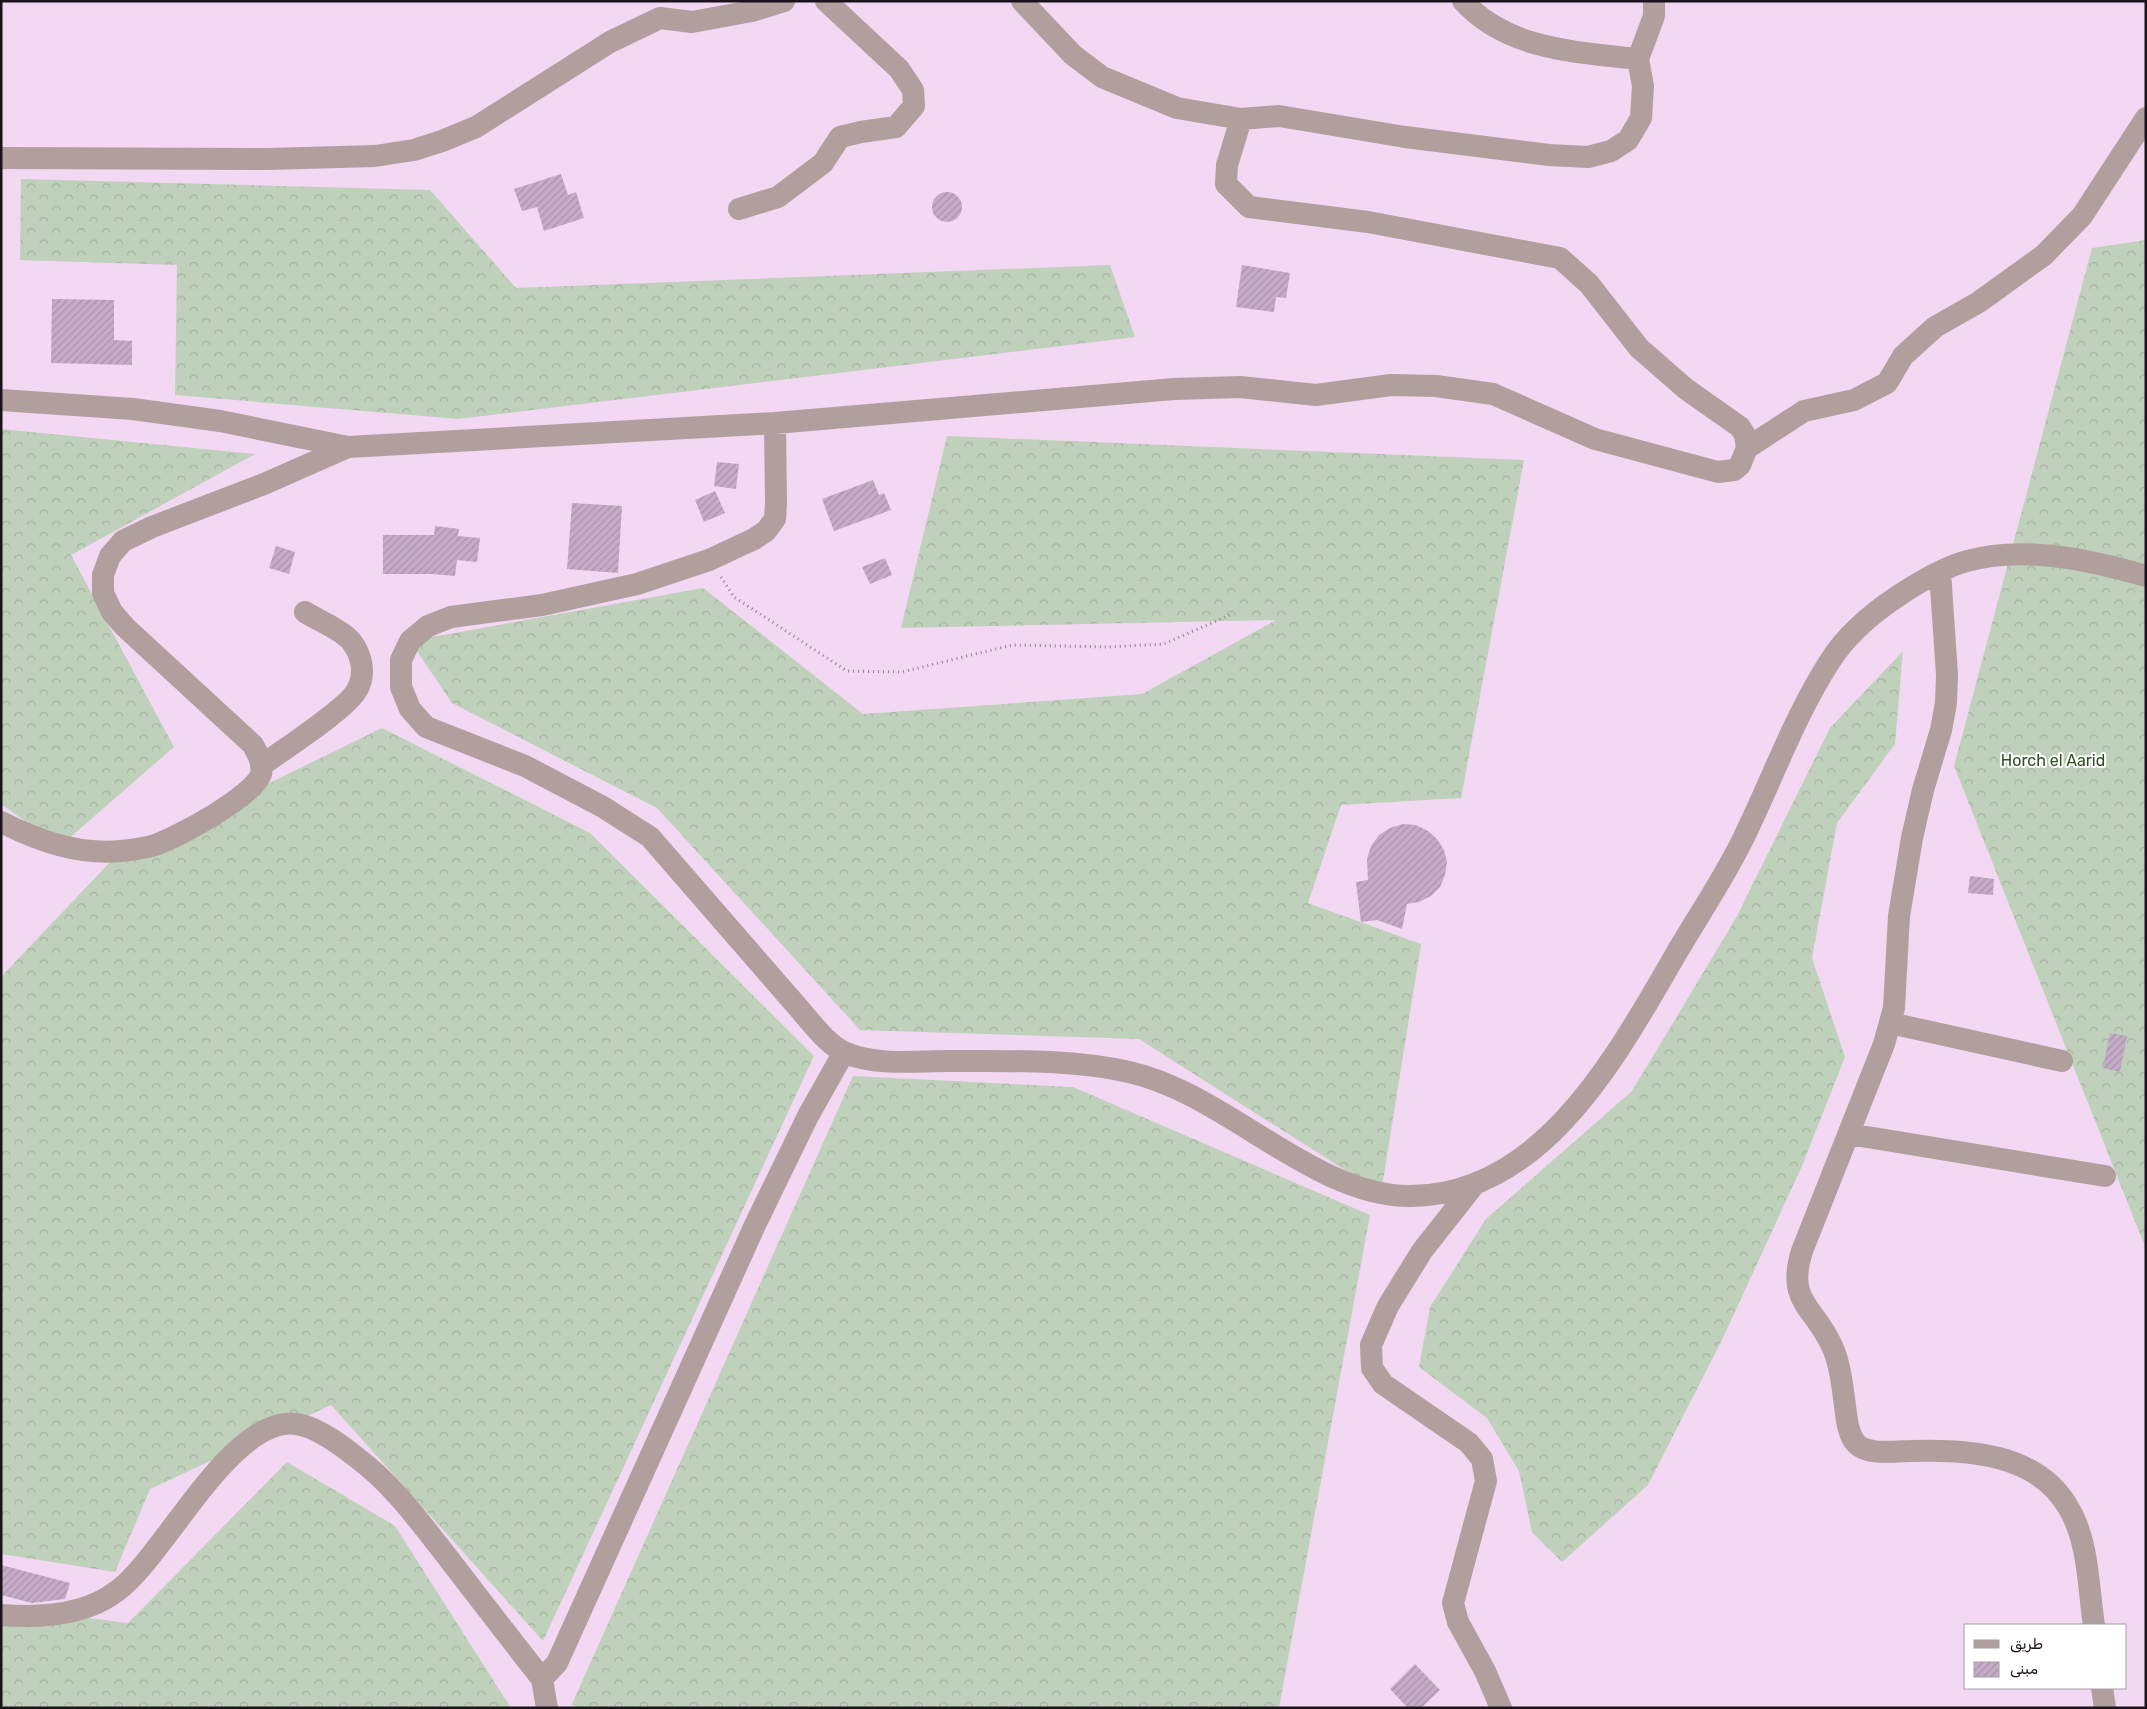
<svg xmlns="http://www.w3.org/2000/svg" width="2147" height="1709" viewBox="0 0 2147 1709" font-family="Rubik,'Noto Naskh Arabic',sans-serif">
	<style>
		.forest { fill: url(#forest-crowns) }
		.building { fill: url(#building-hatch) }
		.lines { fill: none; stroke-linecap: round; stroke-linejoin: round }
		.path { stroke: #917f92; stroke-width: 3; stroke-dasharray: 1 4; stroke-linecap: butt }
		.street { stroke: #b09f9c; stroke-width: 22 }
		.labels { text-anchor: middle; stroke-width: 4; stroke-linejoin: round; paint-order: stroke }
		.park-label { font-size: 16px; fill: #2e4d23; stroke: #fff }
	</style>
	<defs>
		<pattern id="forest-crowns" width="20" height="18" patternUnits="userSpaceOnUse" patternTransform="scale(1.25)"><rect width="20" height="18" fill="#c0d1bb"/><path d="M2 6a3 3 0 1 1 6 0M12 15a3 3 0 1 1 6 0" fill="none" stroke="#a4b2a0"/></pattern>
		<pattern id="building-hatch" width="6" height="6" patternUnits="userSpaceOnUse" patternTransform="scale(1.25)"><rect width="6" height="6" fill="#c4abc6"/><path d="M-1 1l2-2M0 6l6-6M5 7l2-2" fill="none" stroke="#a892aa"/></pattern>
	</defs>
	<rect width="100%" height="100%" fill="#f2d8f3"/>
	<path class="forest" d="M21,179L430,190L516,288L1110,265L1135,337L458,419L175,395L177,265L20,260Z
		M2146,240V1249L1954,766L2092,248Z
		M1,429L255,454L71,555L174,747L60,846L1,804Z
		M947,436L1524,460L1461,798L1341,805L1308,903L1421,944L1381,1193L1139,1039L860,1030L657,808L452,703L410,641L703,588L863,714L1142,694L1276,620L901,628Z
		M1903,651L1895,744L1837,823L1812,958L1845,1057L1802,1166L1723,1338L1648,1485L1562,1562L1532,1532L1519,1471L1487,1418L1419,1367L1430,1307L1486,1219L1632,1091L1736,918L1830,728Z
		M382,728L590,833L814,1056L543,1641L331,1405L150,1489L115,1572L1,1554V977L112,860Z
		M853,1076L1073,1087L1370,1215L1279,1708H576L572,1704Z
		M287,1462L395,1526L511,1708H1V1607L128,1623Z"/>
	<path class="building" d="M561,174L568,195L576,192L584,218L544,231L537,207L522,211L514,189Z
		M932 207a15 15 0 1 1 30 0a15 15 0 1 1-30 0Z
		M1242,265L1290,273L1286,298L1276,297L1274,312L1236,307Z
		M52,299L114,300V340L132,341V365L51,363Z
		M717,462L739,464L736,489L714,486Z
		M873,480L879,495L884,493L891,510L834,531L822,499Z
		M715,491L725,513L704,522L695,500Z
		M572,503L622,506L618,573L567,569Z
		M435,526L459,529L458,536L480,538L477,562L457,560L455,576L432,574H383V535H434Z
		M276,546L295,552L289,574L269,568Z
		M885,558L892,575L870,584L862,567Z
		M1403,824L1416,825L1428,831L1437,839L1444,850L1447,862L1445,875L1440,887L1431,896L1419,902L1407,904L1402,929L1377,920L1361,922L1356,882L1368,880L1367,859L1371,846L1379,835L1390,828Z
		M1970,876L1994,879L1993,895L1968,893Z
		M2110,1033L2127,1036L2120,1072L2103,1068Z
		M1,1565L70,1583L65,1599L32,1603L1,1595Z
		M1415,1664L1440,1690L1421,1708H1408L1390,1689Z"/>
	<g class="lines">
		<path class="path" d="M721,577L734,597L847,671L902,672L1012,645L1108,647L1164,644L1232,614"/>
		<path class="street" d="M1022,1L1073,55L1102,77L1177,108L1241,119L1279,116L1405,137L1549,155L1588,157L1611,151L1628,140L1641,118L1643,86L1638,59L1654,16V1
			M1463,1C1507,50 1577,52 1638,59
			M1241,119L1227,165L1226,184L1249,207L1368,222L1560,258L1589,284L1639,348L1686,389L1740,427L1745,435L1747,448
			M1,158L268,159L375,156L414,150L442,141L476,127L610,42L660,18L692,22L752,11L784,1
			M739,209L778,197L823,163L840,137L861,132L896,127L914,106L913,90L899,69L826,1
			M1,400L133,409L220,421L348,447L775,423L1174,389L1240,387L1316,395L1391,385L1436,386L1493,394L1595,439L1718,472L1734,470L1740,465L1747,448L1804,411L1854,400L1887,383L1903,356L1935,327L1979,302L2044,255L2082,216L2146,118
			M775,423L776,503L775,519L766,531L754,539L709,560L637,584L542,605L451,617L428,626L410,641L401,660V687L410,709L426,727L525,766L603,807L650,837L802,1012C814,1026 829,1046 846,1053C877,1066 916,1061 949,1061C1010,1061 1070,1059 1129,1072C1225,1093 1314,1197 1411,1196C1542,1195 1616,1057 1673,959C1696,919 1723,880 1743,839C1772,780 1794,717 1830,661C1847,634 1871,614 1898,596C1919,582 1942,568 1967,561C2025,545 2090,560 2146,576
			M1940,572L1947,675L1946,703L1941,730L1923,790L1912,838L1899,916L1894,1008L1884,1044L1802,1251C1786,1302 1814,1306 1832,1346C1843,1370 1843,1400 1848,1426C1850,1433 1852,1441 1859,1446C1872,1455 1895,1451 1911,1451C1966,1449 2037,1453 2068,1507C2089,1541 2088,1587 2094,1625
			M261,766C281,751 347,709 357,690C366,674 362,655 351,641C342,630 317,620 305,612
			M1,822C39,841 78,855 121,851C132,850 145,848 155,845C178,837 254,796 261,774C264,764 258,754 253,745L125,627L112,612L103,593V575L110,556L123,541L152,527L264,484L348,447
			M1890,1023L2062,1061
			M1849,1134L2105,1176
			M1474,1185L1422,1251L1388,1306L1371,1345L1372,1368L1383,1384L1469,1443L1482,1459L1486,1481L1453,1603L1458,1622L1485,1671L1501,1708
			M1,1615C39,1618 86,1615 117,1591C166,1555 231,1415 297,1424C316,1427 341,1445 356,1457C394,1485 423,1526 452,1563C482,1602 512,1641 542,1679
			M2102,1688L2105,1708
			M547,1708L542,1679L557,1663L755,1225L808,1116L844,1052"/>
	</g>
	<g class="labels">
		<g class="park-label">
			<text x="2053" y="766">Horch el Aarid</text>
		</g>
	</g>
	<rect width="2147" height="1709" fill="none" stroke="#1b121b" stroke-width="5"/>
	<rect x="1964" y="1624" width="162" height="65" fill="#ffffff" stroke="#a4a0a4"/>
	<rect x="1974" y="1640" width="25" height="8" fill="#b09f9c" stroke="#a4a0a4"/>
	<text x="2010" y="1649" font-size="15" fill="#1b121b">طريق</text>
	<rect x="1974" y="1662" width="25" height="15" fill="url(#building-hatch)" stroke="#a4a0a4"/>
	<text x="2010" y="1674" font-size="15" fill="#1b121b">مبنى</text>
</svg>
